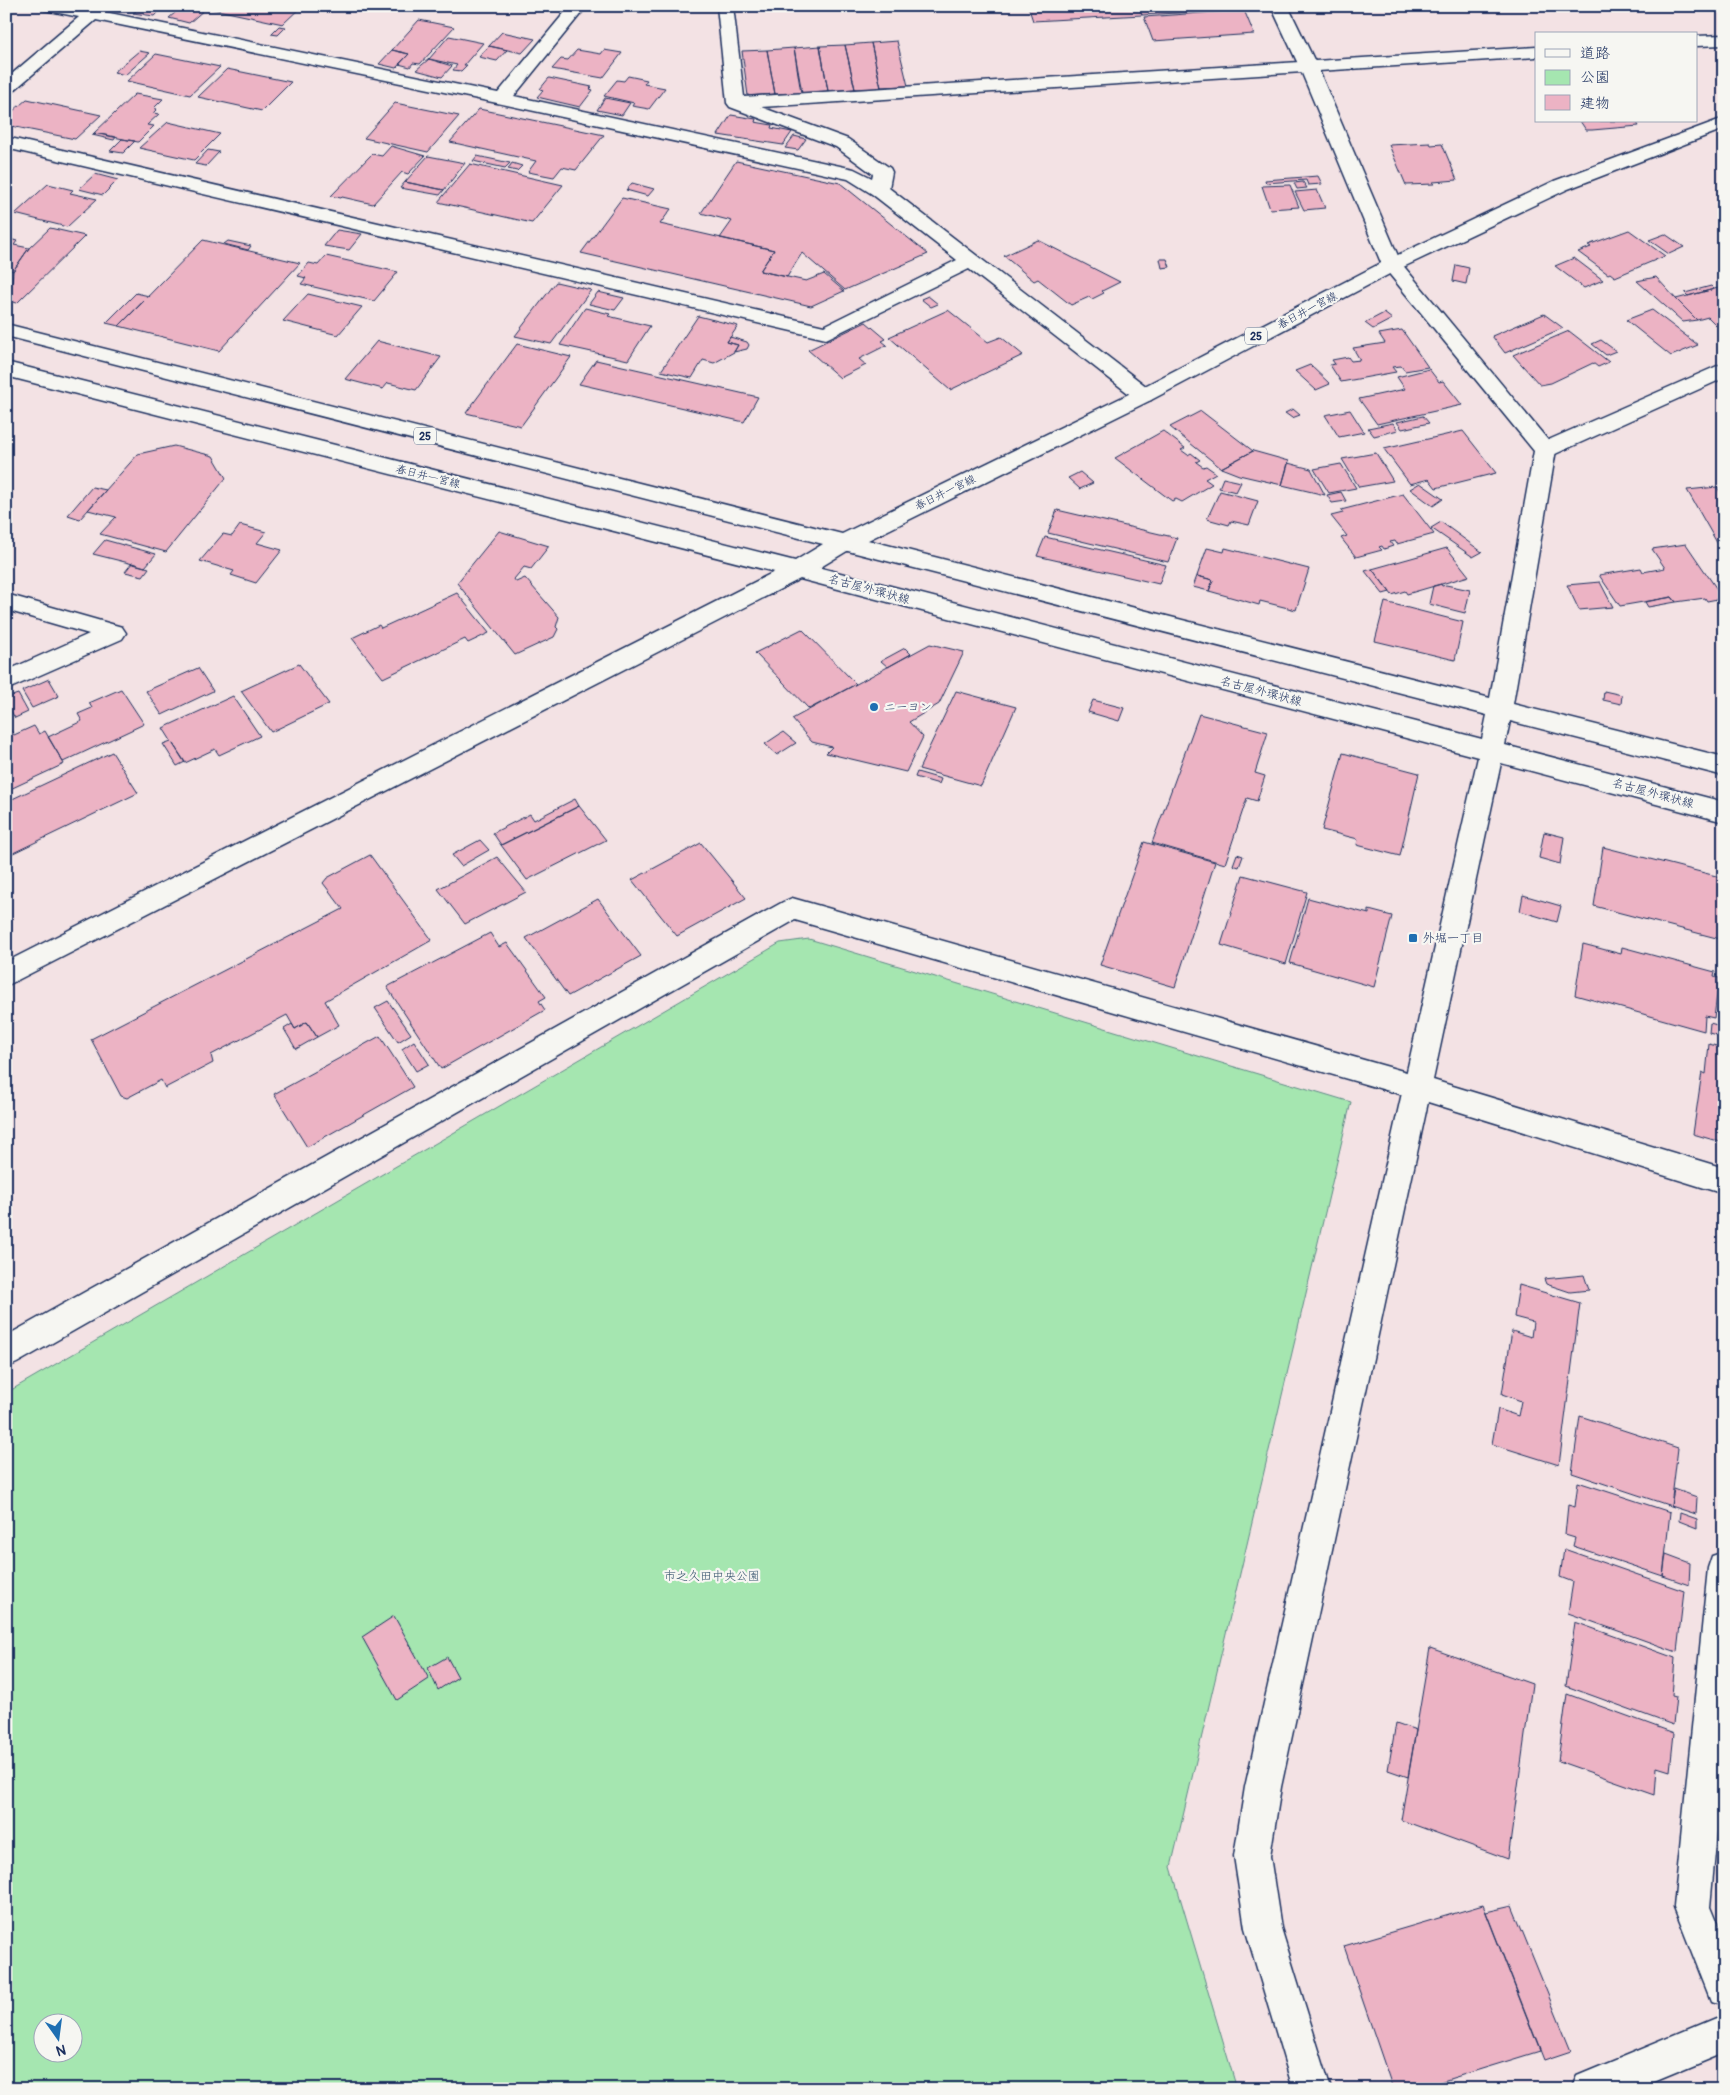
<svg xmlns="http://www.w3.org/2000/svg" width="1730" height="2095" viewBox="0 0 1730 2095" font-family="Pangolin,'Klee One',sans-serif">
	<style>
		.green { fill: #a5e6b0; stroke: #608a87; fill-rule: evenodd }
		.building { fill: #ecb3c4; stroke: #1b2f5e }
		.lines { fill: none; stroke-linecap: round; stroke-linejoin: round }
		.street-casing { stroke: #1b2f5e; stroke-width: 3 }
		.secondary-casing { stroke: #1b2f5e; stroke-width: 3 }
		.primary-casing { stroke: #1b2f5e; stroke-width: 3 }
		.street { fill: #f6f6f2; fill-rule: evenodd }
		.secondary { fill: #f6f6f2; fill-rule: evenodd }
		.primary { fill: #f6f6f2; fill-rule: evenodd }
		.poi-dot { fill: #1f6fb2; stroke: #f6f6f2; stroke-width: 2 }
		.labels { text-anchor: middle; stroke-width: 4.5; stroke-linejoin: round; paint-order: stroke }
		.far-street-label { font-size: 11px; fill: #1b2f5e; stroke: #f6f6f2 }
		.shield { fill: #f6f6f2; stroke: #5d6b8a; stroke-width: 1 }
		.shield-label { font-size: 11px; font-weight: bold; fill: #1b2f5e }
		.street-label { font-size: 12px; fill: #1b2f5e; stroke: #f6f6f2 }
		.poi-label { font-size: 12px; fill: #1b2f5e; stroke: #f6f6f2; text-anchor: start }
		.park-label { font-size: 12px; fill: #37546e; stroke: #f6f6f2 }
	</style>
	<rect width="100%" height="100%" fill="#f3e2e4"/>
	<filter id="ink" filterUnits="userSpaceOnUse"><feTurbulence type="fractalNoise" baseFrequency=".02" numOctaves="2"/><feDisplacementMap in="SourceGraphic" scale="10" xChannelSelector="R" yChannelSelector="G"/><feConvolveMatrix kernelMatrix="1 2 1 2 8 2 1 2 1" color-interpolation-filters="sRGB"/></filter>
	<g filter="url(#ink)">
		<path class="green" d="M809,939L1351,1102L1171,1867L1237,2089H6V1393L780,943ZM42,2022H72V2052H42Z"/>
		<path class="building" d="M131,6H165L154,16L133,13L136,11L128,9Z
			M175,6H204L201,8L205,9L189,23L169,18L176,12L172,11L177,7Z
			M216,6H302L283,24L213,9Z
			M1028,6H1139L1142,15L1033,21Z
			M1139,6H1243L1244,9L1142,15Z
			M1244,10L1254,34L1153,41L1144,17Z
			M419,20L454,27L420,64L413,63L410,67L399,64L409,54L392,50Z
			M279,26L286,27L278,35L271,34Z
			M502,32L535,39L522,53L489,46Z
			M449,36L483,43L464,65H467L461,71L453,70L457,65L429,59Z
			M897,41L908,86L881,87L871,43Z
			M871,43L881,88L855,89L845,45Z
			M845,45L855,89L828,91L820,46Z
			M489,46L507,50L497,61L479,57Z
			M820,46L828,91L802,93L794,48Z
			M794,48L801,93L775,94L767,50Z
			M392,50L409,54L396,68L379,64Z
			M577,50L601,54L604,50L622,53L603,78L552,69L561,59L568,60Z
			M767,50L775,94L748,96L742,51Z
			M139,51L150,53L125,75L114,72Z
			M156,54L220,67L190,95L127,81Z
			M429,59L452,66L442,77L416,70Z
			M227,69L291,82L262,111L198,97Z
			M628,76L647,80L644,84L665,88L649,109L632,106L634,103L604,96L617,80L624,81Z
			M549,78L592,87L590,89L593,90L580,107L537,97L543,90L540,89Z
			M135,94L163,99L154,108L157,109L153,113L159,114L147,125L154,126L138,142L94,133Z
			M605,98L630,103L622,115L597,110Z
			M27,99L101,115L75,139L6,125V117Z
			M395,103L459,116L428,152L364,138Z
			M479,109L604,135L576,170L562,167L554,177L528,172L536,161L450,142Z
			M731,115L756,119L755,122L772,125L771,128L792,132L783,145L718,135Z
			M1580,121H1636L1639,126L1592,130H1586Z
			M168,122L220,134L194,160L139,148Z
			M94,133L116,137L114,140L92,135Z
			M794,136L806,139L798,150L785,148Z
			M122,139L135,141L123,153L110,151Z
			M1430,143L1431,145L1442,144L1457,180L1433,182L1434,184L1406,185L1389,145Z
			M391,146L425,156L408,174L402,172L373,204L342,197L341,198L331,196L372,154L382,156Z
			M208,150L219,152L206,166L195,164Z
			M428,156L465,163L444,190L405,182Z
			M477,156L510,163L505,168L473,161Z
			M736,161L840,183L928,254L845,290L802,253L787,277L760,271L774,250L720,238L732,221L701,213Z
			M512,163L522,166L517,171L508,169Z
			M470,164L563,185L532,223L438,202Z
			M95,174L118,180L103,195L79,189Z
			M1318,176L1322,184L1308,185L1306,180L1266,183L1265,180Z
			M405,182L444,190L440,195L400,188Z
			M1303,182L1307,188L1297,189L1294,183Z
			M632,183L654,189L648,196L626,190Z
			M48,184L73,190L70,193L97,199L67,227L15,214Z
			M1290,185L1299,207L1270,209L1262,186Z
			M1317,190L1325,208L1304,210L1295,192Z
			M622,198L671,209L660,224L774,250L760,271L806,281L824,274L844,291L811,306L581,253Z
			M50,228L85,236L17,303L6,300V287L12,282L13,271L29,248Z
			M337,230L362,234L349,250L324,246Z
			M1629,230L1665,256L1615,277L1610,273L1608,274L1578,252L1591,247L1588,245Z
			M1665,234L1684,247L1669,254L1649,240Z
			M6,238L17,241L14,245L29,248L13,271L6,269Z
			M203,240L300,263L219,351L119,326Z
			M1038,240L1120,282L1102,291L1104,293L1092,299L1089,297L1071,305L1038,279L1034,281L1004,256Z
			M228,241L251,246L248,250L224,244Z
			M326,256L398,272L374,301L301,284L306,278L298,276L309,263L318,265Z
			M1574,258L1603,280L1584,288L1555,266Z
			M1160,259H1167L1170,267L1162,268Z
			M1456,265L1469,268L1466,284L1453,281Z
			M1656,277L1676,299L1697,320L1683,322L1637,281Z
			M556,282L591,290L551,344L515,336Z
			M1711,286L1714,289L1688,296L1685,293Z
			M1722,287H1724V324L1717,326L1708,317L1697,320L1676,299Z
			M598,292L624,298L615,310L589,304Z
			M136,293L149,296L119,326L106,323Z
			M308,294L362,307L338,335L283,321Z
			M928,296L938,304L931,307L921,299Z
			M585,308L610,314L608,316L650,326L628,360L560,345Z
			M948,310L988,342L1001,337L1023,355L950,390L889,337Z
			M1652,310L1698,345L1671,356L1626,320Z
			M1384,313L1392,319L1373,329L1365,323Z
			M1544,314L1563,328L1505,353L1492,336Z
			M698,316L738,326L727,342L738,345L734,352L714,363L703,360L692,378L661,371Z
			M866,322L886,339L882,341L887,345L859,359L866,365L840,378L808,350Z
			M1402,330L1428,367L1405,371L1401,366L1392,367L1396,372L1341,382L1330,365L1335,364L1332,360L1348,357L1351,361L1360,360L1353,348L1385,343L1379,334Z
			M1569,331L1609,362L1598,367L1593,363L1551,383L1540,385L1513,355Z
			M730,337L747,342L749,345L747,349L734,352L738,345L727,342Z
			M1601,340L1616,351L1606,355L1592,344Z
			M377,341L441,357L416,390L388,383L383,389L345,379Z
			M517,344L571,357L521,426L466,413Z
			M596,360L758,397L744,422L579,384Z
			M1310,365L1330,384L1316,390L1295,371Z
			M1429,369L1439,382L1443,381L1462,405L1377,424L1359,399L1405,389L1397,377Z
			M1293,409L1300,415L1292,418L1285,413Z
			M1350,410L1364,432L1339,437L1325,415Z
			M1201,411L1253,451L1221,468L1170,427Z
			M1423,416L1429,423L1402,429L1397,422Z
			M1393,423L1398,430L1374,436L1368,428Z
			M1163,431L1185,448L1181,450L1188,455L1191,453L1200,460L1196,462L1203,467L1206,466L1216,473L1205,479L1212,484L1182,502L1176,499L1172,501L1115,458Z
			M1463,431L1496,473L1436,488L1429,479L1410,484L1384,449Z
			M174,446L213,456L226,478L166,552L100,534L116,517L88,510L138,454Z
			M1253,451L1289,461L1282,485L1239,475L1221,468Z
			M1376,453L1393,481L1359,487L1342,459Z
			M1288,463L1311,469L1325,495L1282,485Z
			M1341,464L1356,488L1329,493L1314,469Z
			M1080,472L1093,483L1080,489L1068,478Z
			M1223,478L1241,482L1236,492L1219,488Z
			M1420,483L1443,499L1433,506L1410,489Z
			M92,487L106,490L80,519L68,515Z
			M1717,487L1724,498V555L1687,490Z
			M1220,491L1258,501L1249,525L1231,521L1229,525L1207,519Z
			M1341,492L1346,501L1332,503L1327,495Z
			M1403,494L1434,534L1397,544L1395,541L1390,542L1393,546L1384,549L1382,546L1379,547L1382,550L1356,557L1341,538L1347,536L1331,516L1343,513L1341,510Z
			M1057,510L1177,538L1168,562L1048,533Z
			M1441,522L1482,552L1473,557L1431,528Z
			M240,525L266,532L257,543L282,550L256,583L231,575L234,571L200,561L223,534L232,536Z
			M499,531L549,546L531,569L524,567L514,579L516,582L525,578L559,617L556,627L558,629L554,637L515,655L457,583Z
			M1045,537L1166,565L1159,584L1037,556Z
			M105,540L156,554L145,567L93,554Z
			M1686,544L1723,598L1707,601L1705,598L1676,602L1672,597L1620,606L1599,575L1641,568L1643,572L1665,568L1652,549Z
			M1207,548L1224,552L1225,548L1309,569L1296,610L1260,601L1259,605L1209,591L1213,580L1197,576Z
			M1447,548L1469,576L1407,594L1405,591L1392,595L1372,569Z
			M132,563L145,567L149,568L143,576L125,572Z
			M1372,569L1390,592L1383,594L1365,571Z
			M1197,576L1213,580L1209,591L1193,587Z
			M1600,582L1613,607L1579,610L1567,585Z
			M1441,584L1442,586L1446,585L1470,590L1465,613L1429,604L1433,586Z
			M457,593L489,633L468,643L465,639L383,678L352,638L379,625L381,628Z
			M1672,597L1676,602L1648,607L1645,602Z
			M1385,602L1463,622L1455,660L1375,641Z
			M802,629L856,684L809,709L755,653Z
			M930,644L964,652L939,704L909,722L923,737L906,772L826,753L832,747L812,742L792,719Z
			M905,648L911,654L888,667L881,661Z
			M299,664L329,704L271,732L241,691Z
			M198,668L213,691L162,715L146,691Z
			M49,679L59,696L32,708L22,691Z
			M121,689L144,724L63,762L48,737L82,721L78,714L92,708L89,703Z
			M956,691L1016,707L981,786L919,769Z
			M1604,691L1622,695L1621,704L1603,700Z
			M18,694L28,712L15,718L6,703V698Z
			M233,696L260,736L219,755L215,749L185,763L163,728Z
			M1093,700L1124,708L1119,721L1088,712Z
			M1199,714L1268,732L1255,773L1265,776L1257,801L1247,798L1225,864L1152,843Z
			M6,723L14,735L34,726L39,734L45,731L64,764L6,791Z
			M783,732L796,743L777,755L765,744Z
			M171,741L185,762L177,766L163,744Z
			M112,752L138,793L9,855L6,850V802Z
			M1343,753L1419,773L1400,856L1357,845L1358,839L1322,830Z
			M917,772L941,779L939,784L915,777Z
			M575,799L579,806L501,845L493,833L530,814L534,820Z
			M579,806L606,840L527,880L501,845Z
			M1544,832L1564,837L1560,864L1539,858Z
			M480,840L489,850L461,866L452,855Z
			M1144,842L1215,862L1175,987L1100,965Z
			M701,843L746,898L677,936L632,880Z
			M1603,847L1724,878V940L1594,906Z
			M1237,854L1243,856L1239,867L1233,865Z
			M370,855L432,940L325,1001L339,1025L317,1037L307,1022L295,1029L287,1015L211,1055L213,1063L165,1088L161,1080L127,1098L121,1096L91,1039L343,909L323,883L327,878Z
			M497,857L526,892L465,924L438,889Z
			M1243,875L1307,892L1286,964L1221,945Z
			M1523,895L1561,906L1557,922L1520,911Z
			M1308,898L1369,914V910L1392,916L1374,987L1290,963Z
			M598,899L641,956L568,996L526,938Z
			M490,933L499,947L507,943L546,997L539,1001L545,1010L441,1069L387,987Z
			M1583,944L1621,954L1622,947L1715,972L1714,977L1719,978L1714,1018L1705,1016L1704,1031L1575,995Z
			M388,1001L411,1034L398,1042L375,1008Z
			M307,1022L317,1037L296,1049L284,1029L292,1024L295,1029Z
			M1710,1023L1724,1027V1037L1709,1033Z
			M380,1036L413,1087L307,1147L274,1094Z
			M414,1041L429,1064L416,1071L402,1049Z
			M1709,1044L1724,1048V1143L1693,1134L1702,1072L1706,1074Z
			M1584,1275L1589,1290L1570,1292L1546,1284L1544,1279Z
			M1519,1285L1580,1303L1559,1465L1492,1444L1498,1409L1518,1416L1521,1401L1502,1394L1512,1331L1531,1337L1533,1322L1514,1317Z
			M1580,1416L1678,1448L1671,1506L1572,1473Z
			M1578,1482L1670,1512L1663,1576L1573,1546L1575,1538L1565,1535L1568,1505L1575,1507Z
			M1674,1489L1697,1497L1696,1514L1671,1506Z
			M1680,1513L1697,1519V1528L1679,1521Z
			M1564,1549L1684,1591L1677,1652L1568,1613L1573,1582L1560,1577Z
			M1666,1554L1690,1563L1689,1585L1663,1576Z
			M394,1616L429,1679L397,1700L362,1637Z
			M1575,1622L1675,1658L1672,1696L1676,1697L1673,1725L1566,1686Z
			M1430,1648L1532,1684L1508,1859L1401,1820Z
			M447,1657L458,1677L438,1690L428,1668Z
			M1567,1694L1674,1733L1670,1771L1657,1767L1655,1795L1558,1761Z
			M1396,1723L1416,1730L1408,1777L1388,1770Z
			M1483,1905L1540,2051L1417,2089H1393L1344,1946Z
			M1512,1906L1571,2051L1544,2060L1486,1912Z"/>
		<g class="lines">
			<defs>
				<path id="street" d="M43,6H77L89,9L92,6H110L105,12L498,93L570,6H587L514,96L854,169L872,178L873,174L836,147L730,107L727,103L717,6H733L744,97L1536,47V57L761,107L848,139L890,168L892,172L889,188L1151,390L1154,395L1151,400L1144,402L1137,400L969,269L826,339L6,148V137L824,326L957,260L872,194L848,179L502,104L96,20L12,92L6,93V79L79,17L45,10Z
					M1724,35V45L1696,46V36Z
					M1724,363V378L1553,455L1545,457L1537,455L1534,450L1537,445Z
					M6,594L122,627L126,633L122,639L6,690V671L89,634L6,610Z
					M792,898L1417,1075L1427,1078L1431,1087L1427,1096L1417,1099L795,920L17,1363L6,1368V1336L783,902Z
					M1724,1552V1755L1710,1907L1724,1941V2006L1711,2001L1674,1907L1708,1568L1712,1556Z
					M1724,2015V2053L1637,2089H1571L1577,2076Z"/>
				<path id="secondary" d="M1271,6H1288L1317,66L1401,263L1556,450L1513,704L1724,757V776L1510,721L1505,745L1724,802V822L1501,763L1433,1080L1724,1168V1194L1428,1102L1281,1787L1270,1856L1281,1928L1331,2089H1293L1245,1928L1234,1856L1245,1787L1478,757L800,579L6,986V962L790,564L798,562L1482,739L1487,715L844,550L836,548L833,542L836,536L844,534L1490,698L1534,451L1382,265L1299,66Z"/>
				<path id="primary" d="M1724,118V129L1568,189L1399,269L1151,400L852,548L806,576L798,578L6,376V362L795,561L823,544L6,336V324L842,534L1137,390L1385,261L1554,181Z"/>
			</defs>
			<use href="#street" class="street-casing"/>
			<use href="#secondary" class="secondary-casing"/>
			<use href="#primary" class="primary-casing"/>
			<use href="#street" class="street"/>
			<use href="#secondary" class="secondary"/>
			<use href="#primary" class="primary"/>
		</g>
	</g>
	<g class="poi-dot">
		<circle cx="874" cy="707" r="5"/>
		<rect x="1408" y="933" width="10" height="10" rx="2.5"/>
	</g>
	<g class="labels">
		<g class="far-street-label">
			<text transform="translate(1307 310) rotate(-28)" y="4">春日井一宮線</text>
			<text transform="translate(428 476) rotate(14)" y="4">春日井一宮線</text>
			<text transform="translate(945 492) rotate(-26)" y="4">春日井一宮線</text>
		</g>
		<g class="shield">
			<rect x="1245" y="327.5" width="22" height="17" rx="4"/>
			<rect x="414" y="427.5" width="22" height="17" rx="4"/>
		</g>
		<g class="shield-label">
			<text x="1256" y="340">25</text>
			<text x="425" y="440">25</text>
		</g>
		<g class="street-label">
			<text transform="translate(869 589) rotate(15)" y="4">名古屋外環状線</text>
			<text transform="translate(1261 691) rotate(15)" y="4">名古屋外環状線</text>
			<text transform="translate(1653 793) rotate(15)" y="4">名古屋外環状線</text>
		</g>
		<g class="poi-label">
			<text x="884" y="711">ニーヨン</text>
			<text x="1423" y="942">外堀一丁目</text>
		</g>
		<g class="park-label">
			<text x="712" y="1580">市之久田中央公園</text>
		</g>
	</g>
	<rect width="1730" height="2095" fill="none" stroke="#f6f6f2" stroke-width="25"/>
	<rect x="12" y="12" width="1705" height="2070" fill="none" stroke="#1b2f5e" stroke-width="2" filter="url(#ink)"/>
	<rect x="1535" y="32" width="162" height="90" fill="#f6f6f2" stroke="#9ea6b7"/>
	<rect x="1545" y="49" width="25" height="8" fill="#f6f6f2" stroke="#9ea6b7"/>
	<text x="1580" y="58" font-size="15" fill="#1b2f5e">道路</text>
	<rect x="1545" y="70" width="25" height="15" fill="#a5e6b0" stroke="#9ea6b7"/>
	<text x="1580" y="82" font-size="15" fill="#1b2f5e">公園</text>
	<rect x="1545" y="95" width="25" height="15" fill="#ecb3c4" stroke="#9ea6b7"/>
	<text x="1580" y="108" font-size="15" fill="#1b2f5e">建物</text>
	<g transform="translate(58 2038) rotate(166)"><circle r="24" fill="#f6f6f2" stroke="#9ea6b7"/>
	<path d="M0-4L9 19L0 12L-9 19Z" fill="#1f6fb2"/>
	<text y="-8" font-size="14" font-weight="bold" text-anchor="middle" fill="#1b2f5e">N</text>
	</g>
</svg>
